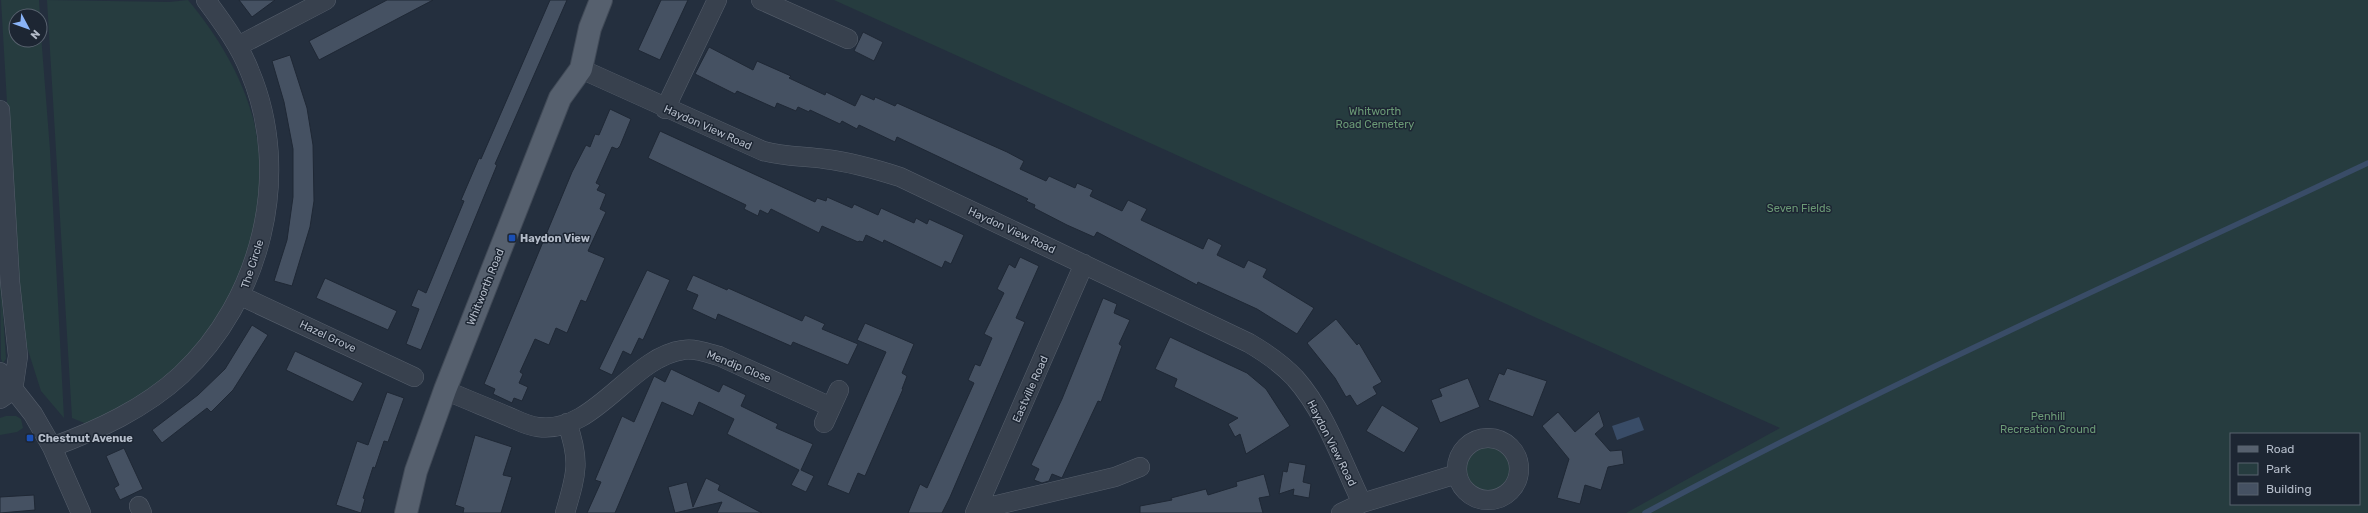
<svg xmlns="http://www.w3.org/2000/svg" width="2368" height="513" viewBox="0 0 2368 513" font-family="Rubik,sans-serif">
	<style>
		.green { fill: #263c3f; fill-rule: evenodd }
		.water { fill: #394c67 }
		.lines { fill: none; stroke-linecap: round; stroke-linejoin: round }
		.stream { stroke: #394c67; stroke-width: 5.5 }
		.building { fill: #455162; stroke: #1f2835 }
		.minor-casing { stroke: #565f6c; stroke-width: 20 }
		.major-casing { stroke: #414a57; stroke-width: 24 }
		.minor { stroke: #38414e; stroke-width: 19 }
		.major { stroke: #56606e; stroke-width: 22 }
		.transit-dot { fill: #1a4fb4; stroke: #1d2633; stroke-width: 1.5 }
		.labels { text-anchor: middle; stroke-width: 3; stroke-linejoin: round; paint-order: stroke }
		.park-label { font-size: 11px; fill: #6b9a76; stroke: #1d2633 }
		.street-label { font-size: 11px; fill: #b4bcc9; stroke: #1d2633 }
		.poi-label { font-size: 11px; font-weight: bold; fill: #b4bcc9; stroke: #1d2633; text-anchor: start }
	</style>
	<rect width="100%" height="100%" fill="#242f3e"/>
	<path class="green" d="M1,0H39L40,16H16V40H40V22L50,150L64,418L41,391L20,325Z
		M47,0L169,2L188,0C217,35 241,74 253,118C274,201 243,292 190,356C163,387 122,405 87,424L72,418Z
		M834,0H2368V513H1626L1780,428ZM2231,434H2359V504H2231Z
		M0,269L6,359L3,363L1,359Z
		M6,416H16L21,419L23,428L17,432L0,435V418Z
		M1466 470a23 23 0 1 1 46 0a23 23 0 1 1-46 0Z"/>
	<path class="water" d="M1639,417L1644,430L1617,440L1612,426Z"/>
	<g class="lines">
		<path class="stream" d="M1645,513C1881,386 2126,277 2368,163"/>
	</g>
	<path class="building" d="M239,0H275L252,17Z
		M387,0H433L319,60L309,41Z
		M550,0H567L495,164L497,165L421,350L406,344L419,309L411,306L418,289L426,293L464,201L461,200L479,158L481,159Z
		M661,0H688L660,60L638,50Z
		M863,32L883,42L874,61L854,51Z
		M709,47L753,70L757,61L791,76L789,78L825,95L826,92L855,106L861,94L874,100L875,97L895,106L897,103L1007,152L1024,161L1020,169L1046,181L1049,176L1075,188L1077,183L1093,190L1090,196L1122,211L1128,200L1147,209L1141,220L1203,249L1208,238L1222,245L1217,255L1244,268L1248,260L1267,269L1263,277L1314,308L1297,334L1257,309L1198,282L1197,285L1097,232L1094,237L1067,225L1034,208L1035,205L1026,201L1028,199L897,137L895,142L859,125L857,129L842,121L840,124L810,110L809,112L798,107L796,111L777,103L775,108L737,91L735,94L695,74Z
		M290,55L307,108L313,145L314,201L310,227L292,286L274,281L287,240L293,197V149L284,102L272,61Z
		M610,109L631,119L620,146L617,149L612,147L596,183L600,185L597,190L606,194L600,209L606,212L588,251L605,258L586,302L581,300L567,333L556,328L549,345L535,339L520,372L523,374L519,383L528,387L522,401L514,398L512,403L493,394L495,389L484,384L572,172L586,145L590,147L595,134L599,135Z
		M660,131L815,202L817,198L826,201L827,197L852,208L854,204L878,215L881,208L914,223L916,218L927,224L929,219L964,235L951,264L945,261L942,268L884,240L883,243L866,235L863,242L859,241L858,242L822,226L819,233L771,209L768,214L760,210L758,216L744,209L746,205L648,158Z
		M1020,257L1039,266L1016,318L1025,322L950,497L942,513H908L920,484L927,488L974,383L968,380L975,364L980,366L992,338L984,334L1004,293L997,289L1009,264L1015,268Z
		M647,270L670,280L643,340L639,338L631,355L623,351L612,375L599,369Z
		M693,275L727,290L728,288L802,321L805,315L825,324L822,329L858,344L848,365L793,342L791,346L718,314L716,320L692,309L698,295L686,290Z
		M325,278L397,311L388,330L316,298Z
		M1103,298L1117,304L1114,313L1130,320L1119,344L1122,346L1101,402L1098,401L1062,478L1052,474L1049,481L1042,483L1034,480L1039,469L1031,465L1062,399Z
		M1336,319L1357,345L1359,343L1382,382L1373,387L1377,394L1357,406L1350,395L1346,397L1335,378L1307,343Z
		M865,323L914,344L902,373L907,376L902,389H903L865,476L858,473L849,494L827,485L886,352L857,340Z
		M252,325L268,335L233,390L211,412L207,408L162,443L152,430L198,395L225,369Z
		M1170,337L1247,373L1266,389L1290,426L1246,454L1240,434L1235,437L1228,424L1238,418L1174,387L1177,379L1155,369Z
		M295,351L363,383L353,402L286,370Z
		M1507,368L1547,381L1533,417L1488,400L1499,373L1504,375Z
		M671,369L719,392L723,384L746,395L741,406L778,424L776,428L813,444L801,470L814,476L806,492L791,485L799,470L727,434L734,419L699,402L693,416L662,402L615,513H587L601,482L595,480L622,416L634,422L654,376L665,382Z
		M1468,378L1480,407L1440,423L1431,400L1442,396L1439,389Z
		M387,392L404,398L388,442L384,441L375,468L373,467L363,498L365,499L361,513L336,505L357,441L368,445Z
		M1382,405L1419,428L1404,453L1366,431Z
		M1599,411L1604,426L1595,434L1610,451L1622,450L1624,464L1608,467L1601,490L1585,485L1580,504L1557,498L1569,459L1542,426L1558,412L1575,432Z
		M475,435L512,447L503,475L512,477L501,513H463L464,508L455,505Z
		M124,448L143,489L120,500L114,488L119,485L106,456Z
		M1289,462L1306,465L1303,482L1311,484L1309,498L1293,495L1294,489L1279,494L1283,471L1287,472Z
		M1264,474L1270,496L1259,498L1263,513H1140V506L1172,500L1171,498L1206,489L1208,495L1237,486L1236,482Z
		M706,478L720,485L718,490L762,513H717L722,502L675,513L668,487L687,482L693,507Z
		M34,495L35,510L0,513V497Z"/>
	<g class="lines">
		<defs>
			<path id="minor" d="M761,0L848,39
				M238,46L326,0
				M581,69L763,151C785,157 803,156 825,159C850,162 875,169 900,177L1249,343C1266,353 1282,364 1295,378C1326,413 1342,462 1362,503
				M665,109L717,0
				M0,110L10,282L18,356L13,390
				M241,296L414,377
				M0,372L33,414L52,447L81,513
				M445,390C465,399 486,407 507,416C517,420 527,426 538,427C594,435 631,357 683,350C695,348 708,353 719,356L831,407
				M0,399L13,390
				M824,423L839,390
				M1457 469a31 31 0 1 1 62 0a31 31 0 1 1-62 0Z
				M52,447C98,430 144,409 181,375C261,300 293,175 250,72C240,46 223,23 206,0
				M980,502L993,506L1115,477L1140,467
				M139,506L142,513
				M565,513C576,475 581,462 567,423
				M975,513L1084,264
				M1341,513L1362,503L1457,474"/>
			<path id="major" d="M406,513L416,471L445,390L560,98L581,69L590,28L601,0"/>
		</defs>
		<use href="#minor" class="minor-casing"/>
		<use href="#major" class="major-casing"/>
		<use href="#minor" class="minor"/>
		<use href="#major" class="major"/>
	</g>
	<g class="transit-dot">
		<rect x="508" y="234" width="8" height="8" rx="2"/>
		<rect x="26" y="434" width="8" height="8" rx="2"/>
	</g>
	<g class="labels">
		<g class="park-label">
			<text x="1375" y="115">Whitworth<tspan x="1375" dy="13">Road Cemetery</tspan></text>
			<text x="1799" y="212">Seven Fields</text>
			<text x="2048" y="420">Penhill<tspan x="2048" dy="13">Recreation Ground</tspan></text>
		</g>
		<g class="street-label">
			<text transform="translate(708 127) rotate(24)" y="4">Haydon View Road</text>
			<text transform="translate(1012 230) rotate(25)" y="4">Haydon View Road</text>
			<text transform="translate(252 264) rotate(-72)" y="4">The Circle</text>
			<text transform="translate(485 287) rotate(-68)" y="4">Whitworth Road</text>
			<text transform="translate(328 336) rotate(25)" y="4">Hazel Grove</text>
			<text transform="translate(739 366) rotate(22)" y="4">Mendip Close</text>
			<text transform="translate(1030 389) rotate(-66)" y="4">Eastville Road</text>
			<text transform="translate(1332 443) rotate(63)" y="4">Haydon View Road</text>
		</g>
		<g class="poi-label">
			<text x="520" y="242">Haydon View</text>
			<text x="38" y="442">Chestnut Avenue</text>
		</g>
	</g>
	<rect x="2230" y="433" width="130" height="72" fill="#1d2633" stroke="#59626f"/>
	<rect x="2238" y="446" width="20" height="6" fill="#56606e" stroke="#59626f"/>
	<text x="2266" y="453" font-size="12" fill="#b4bcc9">Road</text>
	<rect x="2238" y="463" width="20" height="12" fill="#263c3f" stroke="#59626f"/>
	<text x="2266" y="473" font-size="12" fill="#b4bcc9">Park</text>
	<rect x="2238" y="483" width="20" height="12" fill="#455162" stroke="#59626f"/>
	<text x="2266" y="493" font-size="12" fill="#b4bcc9">Building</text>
	<g transform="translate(28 28) rotate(131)"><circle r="19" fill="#1d2633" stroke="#59626f"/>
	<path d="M0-3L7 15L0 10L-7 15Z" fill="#8ab4f8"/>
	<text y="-6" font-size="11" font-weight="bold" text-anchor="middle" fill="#b4bcc9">N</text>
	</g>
</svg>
